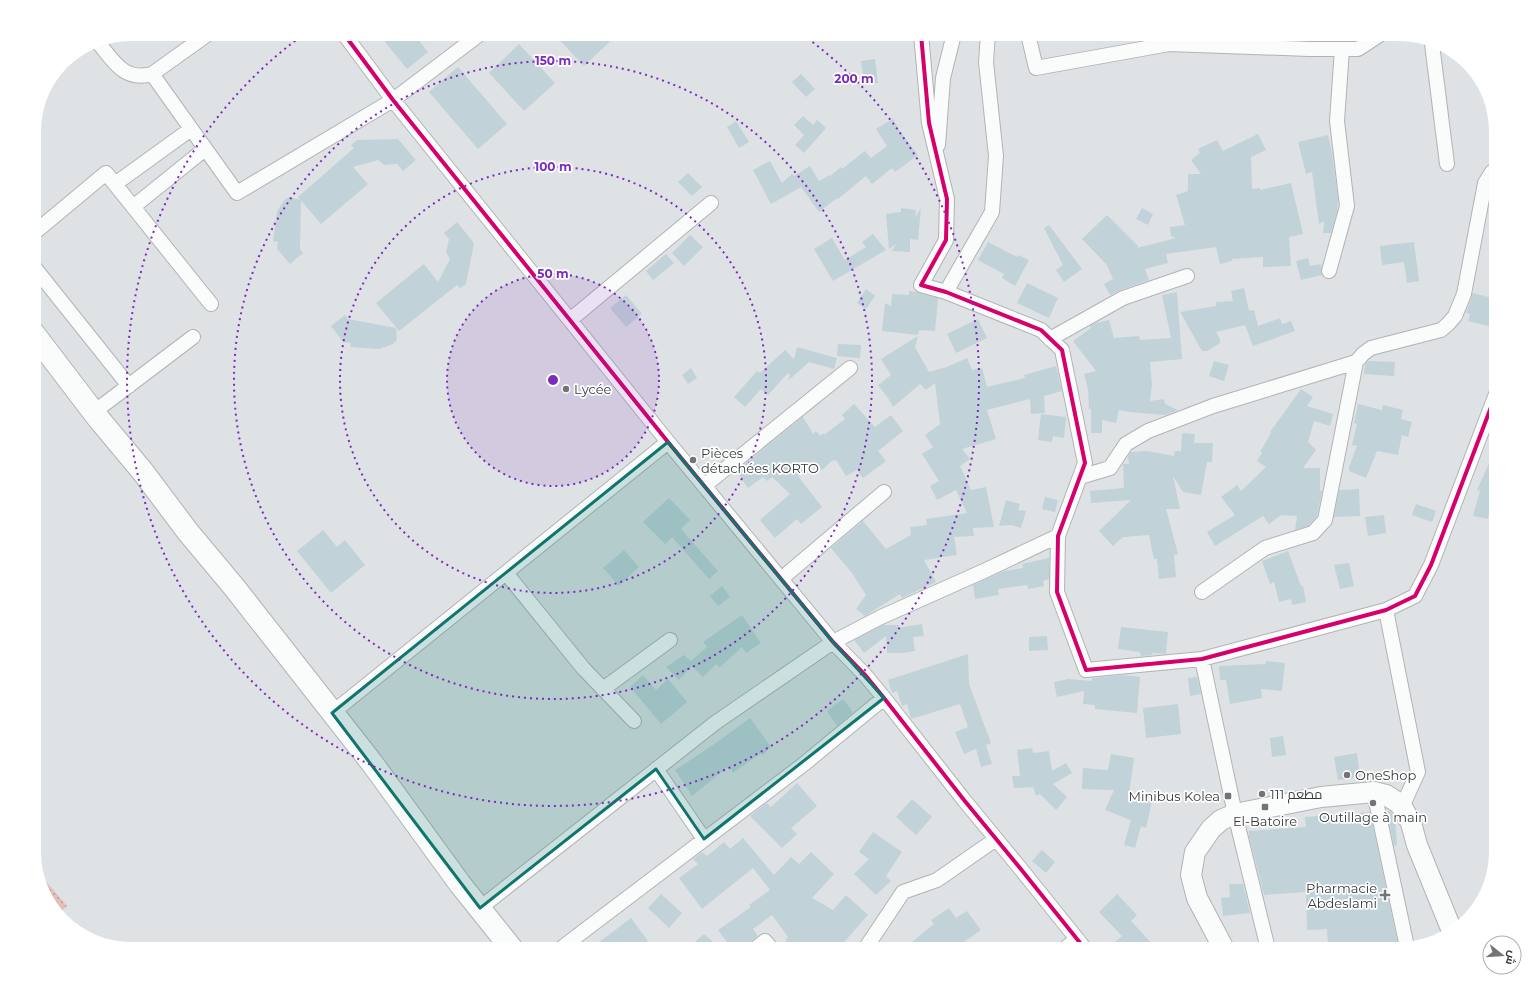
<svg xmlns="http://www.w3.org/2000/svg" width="1530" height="983" viewBox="0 0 1530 983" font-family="Montserrat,Cairo,sans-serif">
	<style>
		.grass { fill: url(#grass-dots) }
		.building { fill: #c1d2d9 }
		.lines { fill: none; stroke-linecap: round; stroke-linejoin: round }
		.minor-casing { stroke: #b1b3b5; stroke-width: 16 }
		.secondary-casing { stroke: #b1b3b5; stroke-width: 22 }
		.primary-casing { stroke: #b1b3b5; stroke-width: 24 }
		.minor { stroke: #fafbfb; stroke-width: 14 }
		.secondary { stroke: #fafbfb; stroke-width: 20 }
		.primary { stroke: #fafbfb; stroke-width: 22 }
		.cycleway-casing { stroke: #fff; stroke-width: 6 }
		.cycleway { stroke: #d6006c; stroke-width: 4 }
		.marked { fill: #0f766e; fill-opacity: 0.2; stroke: #0f766e; stroke-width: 3; stroke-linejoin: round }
		.ring { fill: none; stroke: #7b2cbf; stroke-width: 2; stroke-dasharray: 2 4 }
		.poi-dot { fill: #727475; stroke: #fff; stroke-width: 1.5 }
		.labels { text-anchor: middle; stroke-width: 3.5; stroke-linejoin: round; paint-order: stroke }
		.poi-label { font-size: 13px; fill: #373939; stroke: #fff; text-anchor: start }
		.centre { fill: #7b2cbf; stroke: #fff; stroke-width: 2 }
		.ring-label { font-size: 12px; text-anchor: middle; font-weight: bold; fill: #7b2cbf; stroke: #fff; stroke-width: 3.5; stroke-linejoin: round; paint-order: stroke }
	</style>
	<defs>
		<pattern id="grass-dots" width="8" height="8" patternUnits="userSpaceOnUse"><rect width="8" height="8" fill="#e4bfb9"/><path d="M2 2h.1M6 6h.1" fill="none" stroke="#ba9c97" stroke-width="1.8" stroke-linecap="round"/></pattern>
	</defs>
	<rect width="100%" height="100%" fill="#dfe2e4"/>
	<path class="grass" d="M38,872L67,906L59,913L47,901Z"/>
	<path class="building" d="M394,34H414L428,52L407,69L385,42Z
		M554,34H618L584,66Z
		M519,44L555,83L524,111L489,73Z
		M875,59L878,83L864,84L861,61Z
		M458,67L507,124L478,149L429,92Z
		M801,74L815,89L806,97L792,82Z
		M803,116L813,125L817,120L826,128L804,153L795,145L804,135L794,125Z
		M893,119L900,131L918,155L895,172L892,168L872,184L866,176L838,199L837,198L819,212L801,187L771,204L753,170L770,161L782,183L792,174L794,176L810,166L819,181L830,175V176L841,167L842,169L865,151L871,158L887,146L876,129Z
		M736,121L749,142L739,148L727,127Z
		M1258,134L1266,150L1251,157L1252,189L1260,188V190L1291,183L1303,234L1289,237L1291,266L1263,267V257L1232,259V261L1220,264L1216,247L1166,254L1168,263L1145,269L1149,280L1120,290L1110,295L1104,284L1113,279L1107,265L1082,239L1107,215L1138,246L1137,248L1176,238L1171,236L1170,227L1185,225L1176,195L1188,191V174H1201L1191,160L1200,153L1198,149L1217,140L1223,151Z
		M1328,135L1332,153L1338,199L1337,211L1331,233H1323L1324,221L1319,224L1312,172L1306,174L1298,142Z
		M398,139L416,160L403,171L397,164L384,165L378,160L353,167L368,184L321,224L298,197L354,148L351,145L357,140Z
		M688,173L702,187L692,196L678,182Z
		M289,197L301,200L300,249L303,253L290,264L277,249L278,242L273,241L277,212L284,200Z
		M901,208L916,210L915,217L921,208L918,240L910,239V252L892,251L896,244L889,249L886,214L901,212Z
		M1142,208L1153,214L1148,225L1136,219Z
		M457,222L474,243L466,284L460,288L457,285L399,331L376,303L424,264L438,282L450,259L446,252L449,239L444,233Z
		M1049,225L1082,269L1064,282L1056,270L1063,265L1044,228Z
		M873,234L886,250L833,281L814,249L832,238L845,260L866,247L862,242Z
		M690,235L703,247L684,266L672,253Z
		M988,242L1017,257L1018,255L1029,260L1015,286L1002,278L1004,274L978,260Z
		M1414,242L1419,281L1407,283L1404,262L1382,265L1380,246Z
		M666,254L674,263L653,280L646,271Z
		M1308,258L1310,266L1321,264L1322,275L1301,280L1296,261Z
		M1027,283L1058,298L1049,318L1017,303Z
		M1244,288L1249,311L1254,310L1258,326L1280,318L1282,324L1291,321L1295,331L1253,346L1245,325L1216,332L1220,339V343L1207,351H1202L1180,312L1216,306V302L1233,301L1231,291Z
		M866,289L875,296L866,309L857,303Z
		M909,291L916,292L938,298L935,331L919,330L918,335L882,331L885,303L891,306L892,294L909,295Z
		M1177,292L1182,359L1150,362L1152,385L1150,401L1164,399L1165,404L1178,410L1165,415L1129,412L1119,410L1116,423L1102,420V433H1091V409H1089L1088,389L1084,374L1096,371L1073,341L1091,328L1090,326L1096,323L1109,320L1114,338L1139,336L1140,340L1171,338L1162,295Z
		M1473,293L1496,299V328L1468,321L1470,314L1466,313Z
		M626,295L642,314L626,327L610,308Z
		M345,315L348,319L396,328L397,340L393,344L379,349L350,347L351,343L343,342L331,326Z
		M978,319L987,338L956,353L947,334Z
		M918,336L915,347L929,372L947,367L967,358L972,370L982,368L987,387L1025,378L1024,375L1056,366L1062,391L1044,396L1045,413L1031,414L1030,399L987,410L996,439L962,449L970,459L960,466L971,490L986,487L994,527L973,528L974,536L954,537L957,555L924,560L936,582L902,598L900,594L865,616L856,609L866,595L852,573L831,548L863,521L886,549L911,535L910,527L927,525L926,519L967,513L956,490L937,500L930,486L939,481L922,454L933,447L925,435L940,424L935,383L926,390L920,384L893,407L888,398L878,385L891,375L881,359Z
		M838,344L861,345L860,358L837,356Z
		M797,347L837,358L834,369L809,362L788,381L790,375L788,373L768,395L761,389L745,407L734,397L757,371L760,373L785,350L794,359Z
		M1214,361L1229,365L1224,381L1209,376Z
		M1368,361L1395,362L1394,376L1364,374L1365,365Z
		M691,368L697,378L688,384L682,375Z
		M1301,389L1313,397L1307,406L1333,414L1330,426L1314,421L1308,442L1316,450L1303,468H1320V491H1322L1317,516L1308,526L1295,530L1297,516L1281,515L1269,524L1263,516L1215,546L1207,532L1235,515L1221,497L1237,485L1241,491L1266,467L1257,461L1262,453L1260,452L1271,433L1270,432Z
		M854,404L875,427L891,415L903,431L878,451L886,461L863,478L857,470L846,476L836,460L834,461L833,460L822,470L813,461L798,476L822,507L801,524L797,519L775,538L760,520L790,494L772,477L767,481L763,477L748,488L736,471L803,417L813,434L816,431L820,436L823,433L824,435L845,419L842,415Z
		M1358,404L1382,410L1383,405L1403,410L1401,419L1412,422L1408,437L1402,435L1398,455L1377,451L1366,478L1349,471V467L1357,446L1352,445L1357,424L1354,423Z
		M1041,414L1066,417L1064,438L1053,436L1052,442L1038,440Z
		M1182,433L1195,434L1194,443H1213L1212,462H1207L1201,495L1183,492L1173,476L1180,509H1166L1178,554L1174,555L1176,577L1159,579L1157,559H1154L1149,535L1123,537L1113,546L1099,531L1131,500L1091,503L1090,491L1124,488L1123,464H1129L1128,456L1131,452L1147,451L1174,456L1175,451H1181Z
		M1496,448V499L1493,498L1488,519L1473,516L1480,491L1477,490Z
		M1359,489L1360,516L1334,517L1339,490Z
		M1045,497L1058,500L1055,512L1042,509Z
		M669,498L690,520L681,529L718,571L709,579L672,537L665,544L643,522Z
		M1006,500L1020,504L1018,510L1026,511L1021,528L1011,525L999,526Z
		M1416,504L1436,511L1432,522L1412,515Z
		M1384,515L1386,533L1368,536L1365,517Z
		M323,530L337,547L345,540L365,565L331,593L297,551Z
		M624,550L639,567L619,586L603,568Z
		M1288,551L1301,586H1303L1306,602L1292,605L1291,599L1279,602L1274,582L1270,584L1262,561Z
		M1049,558V579L1043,581L1044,586L1028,589L1027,585L998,589L999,595L975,599L973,585L1004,571L1023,568L1022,564Z
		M1349,563L1354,586L1340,589L1334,565Z
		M722,586L730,597L718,606L710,596Z
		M742,615L761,643L746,653L742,647L720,667L716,664L703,677L692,666L679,680L666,667L684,655L691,661L707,647L703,642Z
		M922,624L924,636L913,637L915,651L903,653H887L886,636L864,653L854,640L883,625H900L897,628Z
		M1121,627L1168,632L1166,654L1152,653L1153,655L1141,656L1140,652L1118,649Z
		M1047,636L1048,650L1029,651V637Z
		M968,654L969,684L991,743L986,745L992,764L981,767L976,749L964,754L955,732L968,727L960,704L911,719L907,704L902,706L897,691L892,693L888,680Z
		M1266,661L1285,663L1282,691L1261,689L1262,698L1230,704L1226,680H1220L1219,666L1265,664Z
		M643,675L656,690L668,679L687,702L661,724L630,687Z
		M1124,675L1140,677L1137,713L1095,709V705L1083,704L1084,691L1057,697L1054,682L1068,679L1092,681V678Z
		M1197,677L1201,694L1190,696L1188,678Z
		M843,699L853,712L837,726L827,711Z
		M1178,704L1181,734L1146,738L1143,708Z
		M750,718L771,747L763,755L761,753L733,773L729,766L692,796L675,770L713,745Z
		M1283,736L1286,755L1272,757L1270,738Z
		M1032,748L1033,753L1049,751L1052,771L1066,763L1072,773L1053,784L1067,797L1056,810L1040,794L1036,796L1033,787L1014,788L1012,776H1020L1017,750Z
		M1357,753L1360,777L1338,780L1334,757Z
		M1111,754L1134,758L1129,795L1152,801L1146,828L1141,826L1135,848L1124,845L1131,820L1105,810L1114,790L1082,789L1083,768L1108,770Z
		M797,783L817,806L791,828L797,834L782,848L750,816L767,803L771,807Z
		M912,799L932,817L916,835L896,817Z
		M1387,811H1390L1395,818L1397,845L1394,846Z
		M1370,812L1399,949H1349V943L1328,945L1327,929L1307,930L1306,892L1264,895L1249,836V831L1306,827L1305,817Z
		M873,832L902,852L886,876L891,881L876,895L854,874L869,859L859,852Z
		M743,838L774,875L791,857L799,864L811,852L834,874L812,898L833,910L846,895L868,915L838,949H794L785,940L788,937L772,915L753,929L758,936L749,943L747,949H732L718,930L751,907L749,905L770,890L753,868L702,909L679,878L698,864L693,859L702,852L707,856L724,842L730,849Z
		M1042,850L1055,862L1046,873L1032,861Z
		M1229,884H1243L1250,913L1223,916L1221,898L1230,897Z
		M661,894L682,913L669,928L648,908Z
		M1117,894L1137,915L1131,921L1157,949H1120L1114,943L1122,936L1099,912Z
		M949,908L956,918L967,911L981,930L954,949H903L934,924L931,920Z
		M631,918L648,941L638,949H590Z
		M704,934L721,949H702L695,942Z"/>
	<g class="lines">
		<defs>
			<path id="minor" d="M344,34L393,100L668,442L833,642L866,676L884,698L964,800L1020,868L1085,949
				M921,34L929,123L947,199L946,240L921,285L946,292L1041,330L1062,350L1085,463L1058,536L1057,592L1086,670L1202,659L1386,610L1415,596L1431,565L1496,394
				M1028,34L1036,68L1169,44L1309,49H1358L1381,34
				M97,41C113,60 123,82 152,74L208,34
				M1432,44L1447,164
				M1239,46L1240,34
				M152,74L237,193L393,100L480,34
				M938,145L943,78L954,34
				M115,184L191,129
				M133,207L205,149
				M34,233L106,173L211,304
				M34,267L129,386
				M1329,271L1347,206L1337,121L1342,49
				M946,292L992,212L996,156L986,62L988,34
				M570,320L711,203
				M1050,339L1123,298L1187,276
				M94,412L193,337
				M1080,477L1110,468L1126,444L1148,431L1213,406L1356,362
				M704,486L850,368
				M506,573L583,668L634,721
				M781,579L884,492
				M1202,592L1265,548L1313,533L1325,520L1356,362L1363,354L1371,348L1441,330L1448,324L1455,316L1464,294L1485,183L1492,172L1496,170
				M1386,610L1418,772L1402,807
				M1202,659L1235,814L1268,949
				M603,689L670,640
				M332,713L668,442
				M656,769L704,839
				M1374,792L1407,947
				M480,908L715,723L833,642L881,617L984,571L1058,536
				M560,949L804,764L884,698
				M755,949L765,941L772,949
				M865,949L903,892L937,880L996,839
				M1064,949L1077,939"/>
			<path id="secondary" d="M1224,949L1197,898L1191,875L1195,852L1211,829L1221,820L1235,814L1321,797L1374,792L1386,795L1397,802L1402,807L1411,823L1417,845L1452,931"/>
			<path id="primary" d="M34,334L98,418L143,472L188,532L234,587L372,763L460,884L512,949"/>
		</defs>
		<use href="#minor" class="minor-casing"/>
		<use href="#secondary" class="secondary-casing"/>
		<use href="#primary" class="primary-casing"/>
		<use href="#minor" class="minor"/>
		<use href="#secondary" class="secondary"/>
		<use href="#primary" class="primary"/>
		<defs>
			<path id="cycleway" d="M344,34L393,100L668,442L833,642L866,676L884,698L964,800L1020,868L1085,949
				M921,34L929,123L947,199L946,240L921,285L946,292L1041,330L1062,350L1085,463L1058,536L1057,592L1086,670L1202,659L1386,610L1415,596L1431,565L1496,394"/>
		</defs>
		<use href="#cycleway" class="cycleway-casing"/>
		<use href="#cycleway" class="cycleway"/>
	</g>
	<path class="marked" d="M668,442L833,642L884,698L704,839L656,769L480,908L332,713Z"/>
	<circle cx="553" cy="380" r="106" fill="#7b2cbf" fill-opacity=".12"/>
	<g class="ring">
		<circle cx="553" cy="380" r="106"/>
		<circle cx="553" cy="380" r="213"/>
		<circle cx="553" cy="380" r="319"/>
		<path d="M803 35A426 426 0 1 1 303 35"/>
	</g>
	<g class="poi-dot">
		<circle cx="566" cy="389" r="4"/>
		<circle cx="693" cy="460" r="4"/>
		<circle cx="1347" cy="775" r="4"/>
		<circle cx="1262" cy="794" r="4"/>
		<rect x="1224" y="792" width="8" height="8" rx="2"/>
		<circle cx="1373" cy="803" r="4"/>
		<rect x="1261" y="803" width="8" height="8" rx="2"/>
		<path d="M1383 889h4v4h4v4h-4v4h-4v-4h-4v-4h4z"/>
	</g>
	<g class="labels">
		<g class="poi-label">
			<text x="574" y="394">Lycée</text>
			<text x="701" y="458">Pièces<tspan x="701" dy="15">détachées KORTO</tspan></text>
			<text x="1355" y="780">OneShop</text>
			<text x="1270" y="799">مطعم 111</text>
			<text x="1220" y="801" text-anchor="end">Minibus Kolea</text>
			<text x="1373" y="822" text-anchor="middle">Outillage à main</text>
			<text x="1265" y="826" text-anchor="middle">El-Batoire</text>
			<text x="1377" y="893" text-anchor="end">Pharmacie<tspan x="1377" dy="15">Abdeslami</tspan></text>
		</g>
	</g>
	<path d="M0 0H1530V983H0ZM131 41H1399A90 90 0 0 1 1489 131V852A90 90 0 0 1 1399 942H131A90 90 0 0 1 41 852V131A90 90 0 0 1 131 41Z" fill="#fff" fill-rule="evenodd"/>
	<circle cx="553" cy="380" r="6" class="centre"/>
	<g class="ring-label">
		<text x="553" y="65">150 m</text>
		<text x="854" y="83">200 m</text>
		<text x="553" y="171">100 m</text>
		<text x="553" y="278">50 m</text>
	</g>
	<g transform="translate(1502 955) rotate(107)"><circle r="19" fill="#ffffff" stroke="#afb0b0"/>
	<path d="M0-3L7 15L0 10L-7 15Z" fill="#727475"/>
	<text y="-6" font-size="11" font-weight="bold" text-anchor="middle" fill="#373939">ش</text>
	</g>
</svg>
